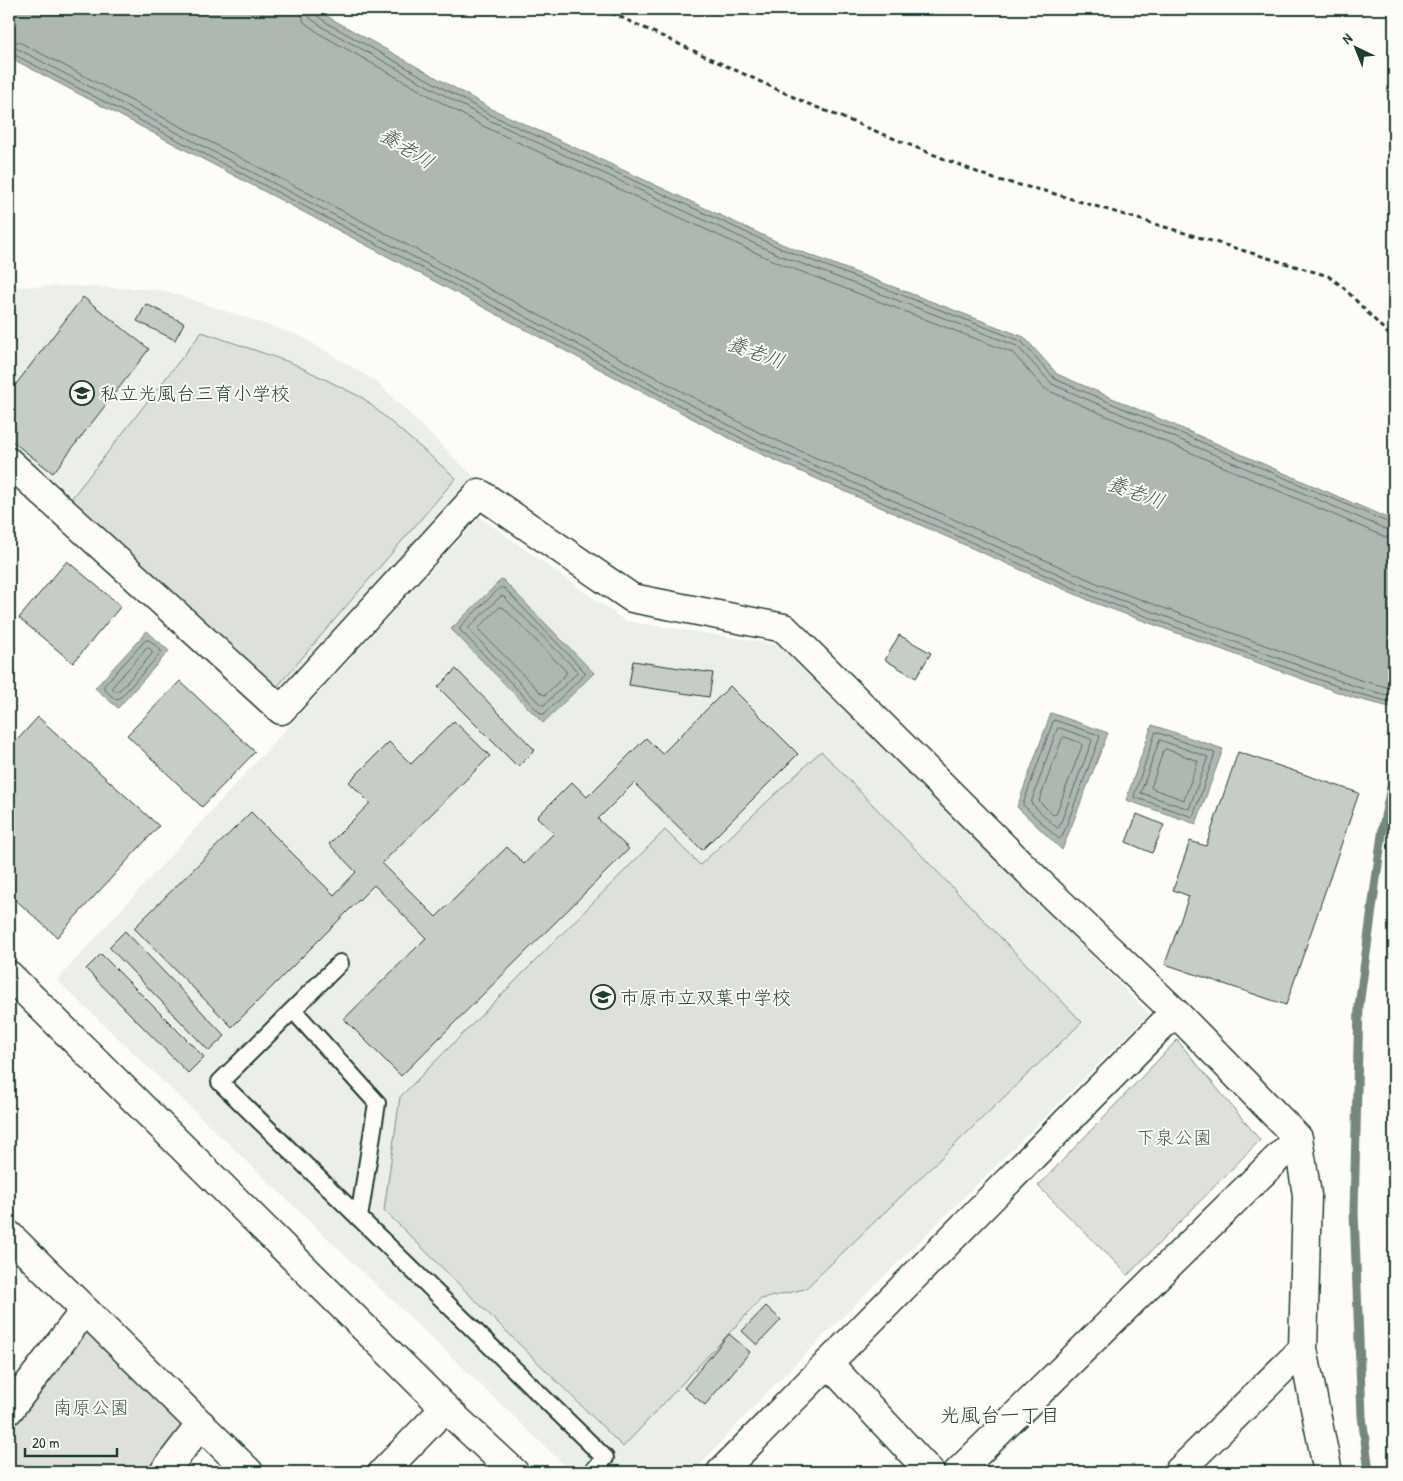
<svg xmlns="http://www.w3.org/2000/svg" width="1403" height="1481" viewBox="0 0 1403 1481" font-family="'Patrick Hand','Klee One',sans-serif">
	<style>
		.built { fill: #eceee9 }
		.green { fill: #dde0db; stroke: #7e8e88 }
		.water { fill: #aeb8b1; stroke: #75877f }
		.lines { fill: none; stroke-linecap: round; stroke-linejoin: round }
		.shore { stroke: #586e66; stroke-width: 1 }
		.stream { stroke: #75877f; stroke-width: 9 }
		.building { fill: #c6cdc7; stroke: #1f3d34 }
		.service-casing { stroke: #1f3d34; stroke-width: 20 }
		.minor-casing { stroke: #1f3d34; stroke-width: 31 }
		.tertiary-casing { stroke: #1f3d34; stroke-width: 31 }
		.path { stroke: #1f3d34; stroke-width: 3; stroke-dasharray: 5 4; stroke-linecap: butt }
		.service { stroke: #fdfcf7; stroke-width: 16 }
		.minor { stroke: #fdfcf7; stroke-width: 28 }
		.tertiary { stroke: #fdfcf7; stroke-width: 28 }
		.labels { text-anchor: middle; stroke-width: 4; stroke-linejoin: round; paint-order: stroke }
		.poi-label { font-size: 19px; fill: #1f3d34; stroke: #fdfcf7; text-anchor: start }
		.park-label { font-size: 19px; fill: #455e55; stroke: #fdfcf7 }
		.water-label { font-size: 20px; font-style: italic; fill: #435c53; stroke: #fdfcf7 }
		.neighbourhood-label { font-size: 20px; fill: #1f3d34; stroke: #fdfcf7 }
	</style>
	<rect width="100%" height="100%" fill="#fdfcf7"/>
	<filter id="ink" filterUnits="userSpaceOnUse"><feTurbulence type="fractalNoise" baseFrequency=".02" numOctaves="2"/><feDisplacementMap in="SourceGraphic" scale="10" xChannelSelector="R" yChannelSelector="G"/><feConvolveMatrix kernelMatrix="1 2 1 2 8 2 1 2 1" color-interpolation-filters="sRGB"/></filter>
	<g filter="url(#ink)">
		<path class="built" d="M70,286L163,290L300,336L377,382L476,479L280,699L9,454V287Z
			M480,517L625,621L781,645L1062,925L1149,1014L772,1387L693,1472H572L57,980Z"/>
		<path class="green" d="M202,332L292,363L363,398L456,478L277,687L71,499Z
			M821,751L1082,1022L805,1289L761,1299L623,1447L384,1210L400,1097L665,830L700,865Z
			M1177,1040L1260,1140L1128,1275L1038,1186Z
			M85,1310L201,1424L164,1472H9V1410Z"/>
		<path class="water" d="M9,9H316L330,18L492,109L784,245L1024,337L1057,374L1394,521V708L1354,698L1095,603L750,449L387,256L9,57Z
			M502,579L594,673L543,723L451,629Z
			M147,631L169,651L118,708L95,688Z
			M1051,713L1108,733L1062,850L1017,807Z
			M1152,725L1223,749L1196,824L1126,800Z"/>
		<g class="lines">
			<path class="shore" d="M300,9L304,22L320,34L483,126L776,262L1013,353L1043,387L1049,391L1385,537L1394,539
				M307,9L310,18L324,28L487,119L779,255L1017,346L1052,384L1388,530L1394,531
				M314,9L315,14L327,23L489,114L782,249L1021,341L1055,379L1394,525
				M9,40L19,42L396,239L758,432L1101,585L1360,680L1394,689
				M9,47L16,48L393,246L755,439L1099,592L1357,687L1394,697
				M9,53L13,54L390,251L752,444L1096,598L1356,693L1394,703
				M500,588H504L585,672V674L544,714H541L460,630V627Z
				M503,596L577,671L576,674L544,705H541L469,630V627L500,597Z
				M500,607L504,608L566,671V674L545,695L542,694L479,630L480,627Z
				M146,640H149L161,650V653L119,699L116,700L104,689V686Z
				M149,648L152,651V654L119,691H115L112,688L113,686L146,649Z
				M1054,720L1099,735L1100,737L1062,837L1059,839L1023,805Z
				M1060,728L1091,739L1092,741L1059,827L1057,828L1031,803L1057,729Z
				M1156,732L1215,753L1193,817L1134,797Z
				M1065,737L1081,743L1082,746L1056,814L1053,815L1039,801L1062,739Z
				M1160,740L1208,757L1189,809L1141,793Z
				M1166,749L1198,761L1184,800L1151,788L1163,751Z"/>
			<path class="stream" d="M1369,1472L1362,1416L1354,1212L1359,1006L1383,827L1394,772"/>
		</g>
		<path class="building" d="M83,297L149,349L53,473L9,439V384L13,388Z
			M146,304L184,323L175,340L137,321Z
			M67,561L121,606L73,663L19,618Z
			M899,635L931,653L916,678L885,660Z
			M633,661L713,673L709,697L629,685Z
			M456,669L535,750L518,767L438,687Z
			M180,681L255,752L202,807L127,735Z
			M730,686L798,754L702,850L634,783L598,819L629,849L401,1076L344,1019L426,938L374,885L232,1027L134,928L251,812L334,895L356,872L329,844L370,803L349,782L389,742L411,764L454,721L490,756L382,863L436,917L507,847L524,864L554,833L537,817L572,782L587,797L646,738L662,754Z
			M38,717L159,826L57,937L9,894V749Z
			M1238,752L1359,793L1286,1005L1165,964L1189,896L1173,890L1190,841L1206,846Z
			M1137,814L1164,825L1152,853L1126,842Z
			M125,931L225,1036L209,1051L109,947Z
			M101,954L204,1057L188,1073L86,969Z
			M766,1306L781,1320L757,1345L742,1331Z
			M729,1334L750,1352L705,1405L684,1388Z"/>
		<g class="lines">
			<defs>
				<path id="service" d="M340,963L220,1082L605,1458L592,1472
					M293,1010L377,1103L359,1218"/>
				<path id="minor" d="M9,462L281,710L479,493L632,598L784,628L1051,894L1175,1012L1298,1138L1307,1195L1303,1349L1328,1472
					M9,1235L249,1472
					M828,1363L930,1472
					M9,1410L85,1310
					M164,1472L201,1424
					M383,1472L445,1408
					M721,1472L1175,1012
					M958,1472L1298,1138
					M1178,1472L1303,1349"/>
				<path id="tertiary" d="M9,975L445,1408L514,1472"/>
			</defs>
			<use href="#service" class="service-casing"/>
			<use href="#minor" class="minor-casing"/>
			<use href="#tertiary" class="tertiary-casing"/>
			<path class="path" d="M603,9L811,105L994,179L1045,191L1328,276L1342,286L1394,340"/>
			<use href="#service" class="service"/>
			<use href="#minor" class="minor"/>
			<use href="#tertiary" class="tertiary"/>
		</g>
	</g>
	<defs>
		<symbol id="school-ring" viewBox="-11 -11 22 22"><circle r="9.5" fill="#fdfcf7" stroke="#1f3d34" stroke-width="1.5"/><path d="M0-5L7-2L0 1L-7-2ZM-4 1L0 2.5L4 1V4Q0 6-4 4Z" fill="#1f3d34"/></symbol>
	</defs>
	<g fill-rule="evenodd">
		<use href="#school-ring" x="68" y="379" width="28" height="28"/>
		<use href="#school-ring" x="589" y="983" width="28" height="28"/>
	</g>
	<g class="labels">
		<g class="poi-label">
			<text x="100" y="400">私立光風台三育小学校</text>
			<text x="620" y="1004">市原市立双葉中学校</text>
		</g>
		<g class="park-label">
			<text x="1174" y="1144">下泉公園</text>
			<text x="91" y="1414">南原公園</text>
		</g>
		<g class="water-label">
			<text transform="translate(407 148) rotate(32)" y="7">養老川</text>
			<text transform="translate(756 352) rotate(20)" y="7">養老川</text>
			<text transform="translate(1136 492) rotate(20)" y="7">養老川</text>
		</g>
		<g class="neighbourhood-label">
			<text x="1000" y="1422">光風台一丁目</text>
		</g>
	</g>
	<rect width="1403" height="1481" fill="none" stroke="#fdfcf7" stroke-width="30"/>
	<rect x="15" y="15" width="1373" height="1451" fill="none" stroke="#1f3d34" stroke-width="2" filter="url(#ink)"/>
	<g transform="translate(1356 48) rotate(317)" stroke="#fdfcf7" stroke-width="4" paint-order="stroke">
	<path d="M0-4L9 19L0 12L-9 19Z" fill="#1f3d34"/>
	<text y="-8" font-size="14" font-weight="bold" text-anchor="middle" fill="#1f3d34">N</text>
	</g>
	<path d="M25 1448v8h92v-8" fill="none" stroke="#1f3d34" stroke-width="2.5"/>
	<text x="32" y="1448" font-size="15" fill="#1f3d34" stroke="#fdfcf7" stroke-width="4" paint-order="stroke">20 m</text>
</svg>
